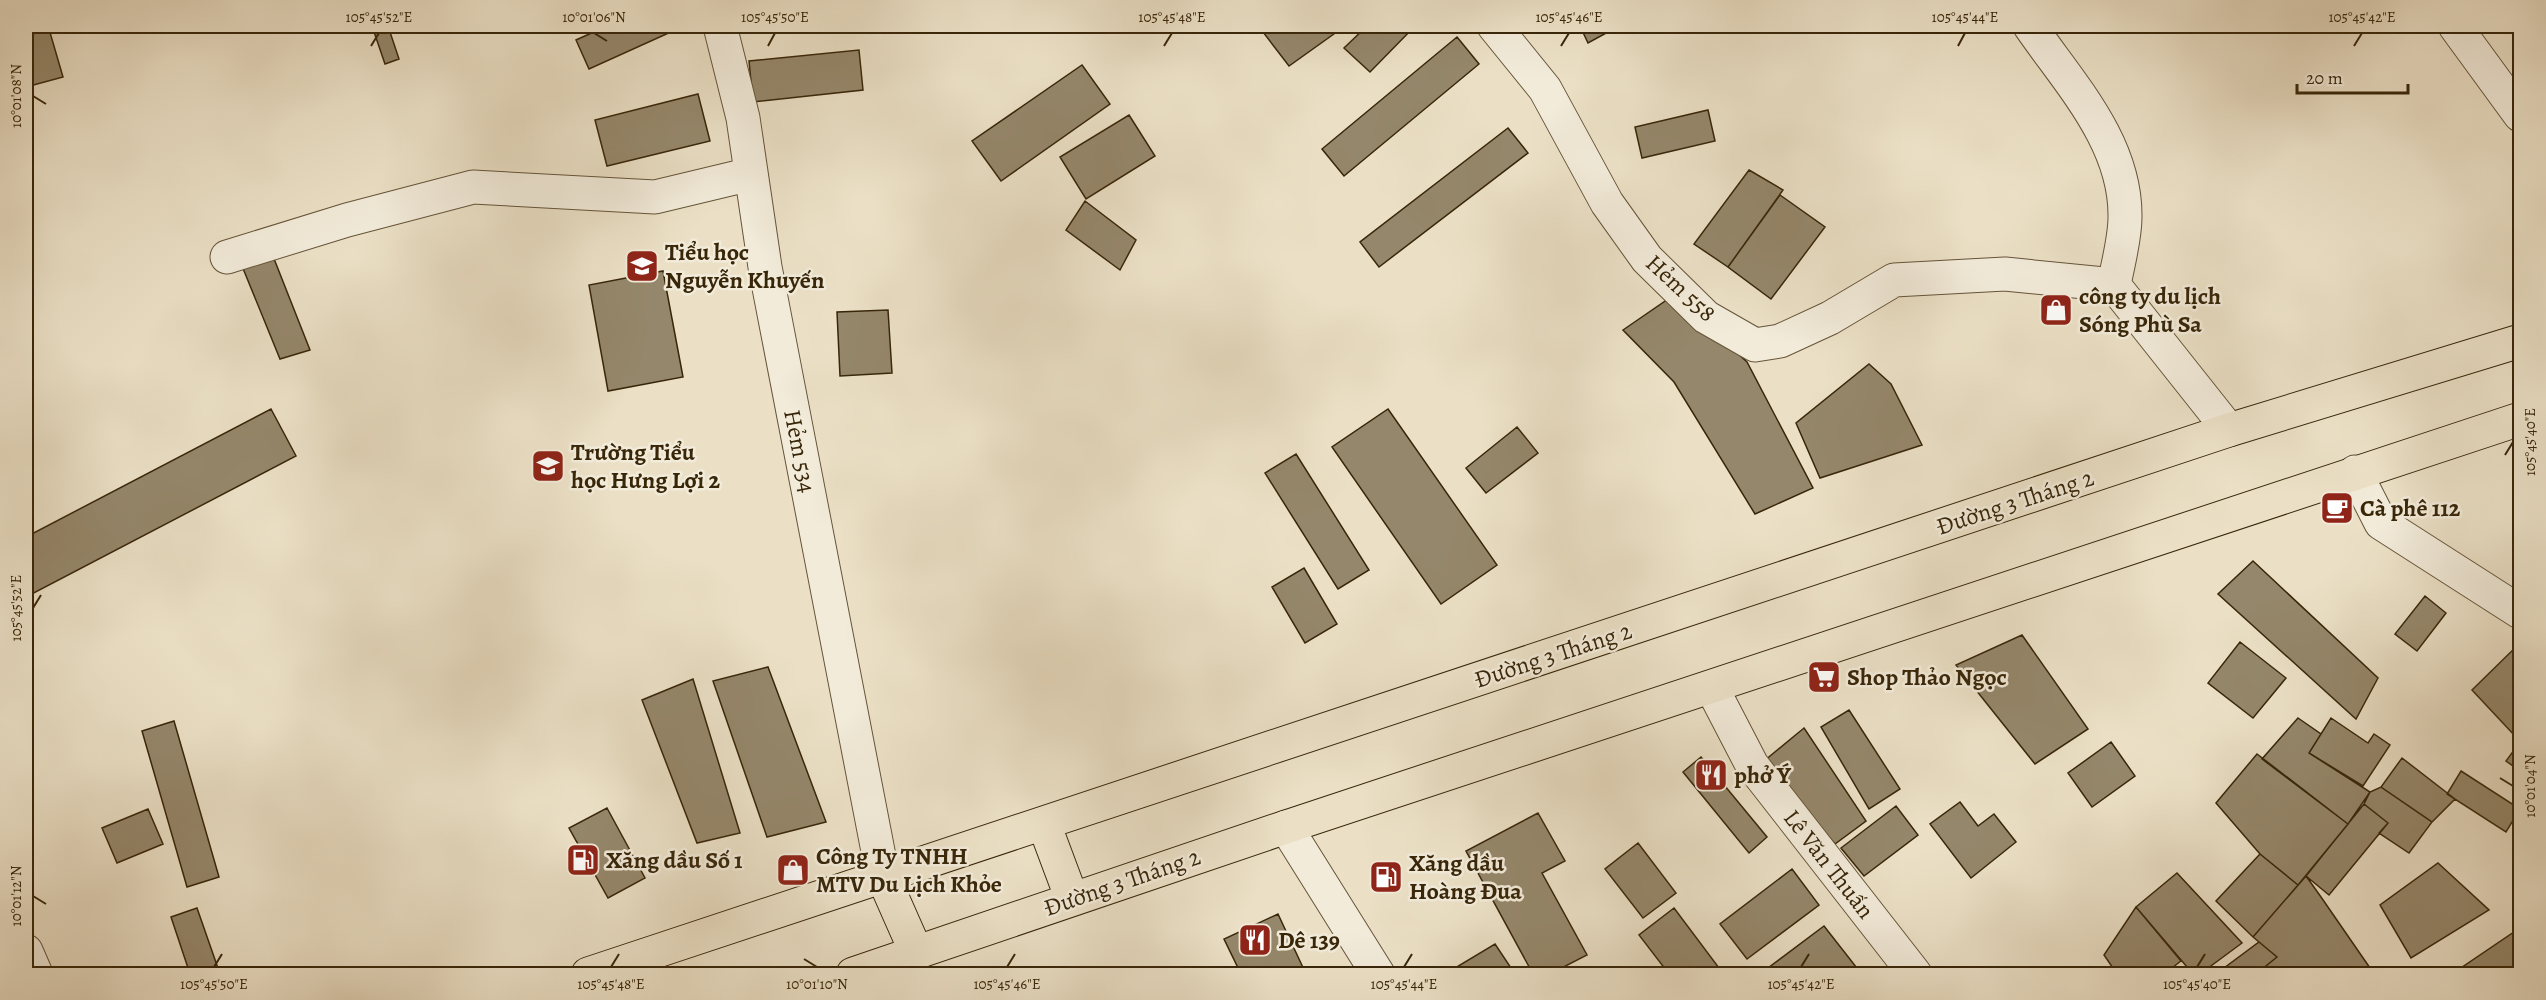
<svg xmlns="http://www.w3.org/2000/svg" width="2546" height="1000" viewBox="0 0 2546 1000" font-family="Alegreya,serif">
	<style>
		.building { fill: #95876b; stroke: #382609; stroke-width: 1.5 }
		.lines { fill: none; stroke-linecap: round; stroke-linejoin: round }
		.minor-casing { stroke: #655438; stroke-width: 35 }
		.highway-casing { stroke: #382609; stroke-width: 35 }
		.minor { stroke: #f2ebda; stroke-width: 33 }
		.highway { stroke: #ebe0c6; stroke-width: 33 }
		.ticks { fill: none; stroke: #382609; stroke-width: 2 }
		.labels { text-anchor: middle; stroke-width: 5; stroke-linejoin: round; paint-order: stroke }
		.poi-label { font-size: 24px; font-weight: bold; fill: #382609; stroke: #f2ebda; text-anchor: start }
		.street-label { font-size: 24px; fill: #382609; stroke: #f2ebda }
		.neatline { fill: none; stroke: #382609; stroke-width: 2 }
		.ticks-label { font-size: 15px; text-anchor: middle; fill: #382609 }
	</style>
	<rect width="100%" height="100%" fill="#ebe0c6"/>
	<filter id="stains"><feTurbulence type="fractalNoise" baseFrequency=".00333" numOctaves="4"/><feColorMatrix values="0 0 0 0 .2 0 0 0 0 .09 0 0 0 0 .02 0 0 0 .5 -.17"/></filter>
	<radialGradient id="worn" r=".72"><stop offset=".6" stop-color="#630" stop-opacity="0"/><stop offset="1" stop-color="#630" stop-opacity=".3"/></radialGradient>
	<path class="building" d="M372,26H388L399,59L385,64Z
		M607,26H684L589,69L576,40Z
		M1273,26H1345L1289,66L1263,32Z
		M1367,26H1415L1370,72L1344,48Z
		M1580,26H1619L1588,43Z
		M49,29L63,77L26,87V36Z
		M1457,37L1479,64L1344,176L1322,149Z
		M859,50L863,90L753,102L749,61Z
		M1082,65L1110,104L1001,181L972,141Z
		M698,94L710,141L607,166L595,120Z
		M1708,110L1715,141L1642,158L1635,127Z
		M1129,115L1155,156L1086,199L1060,157Z
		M1508,128L1528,153L1379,267L1360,242Z
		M1749,170L1783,190L1728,267L1694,244Z
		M1780,195L1825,227L1771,299L1728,267Z
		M1085,201L1136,240L1120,270L1066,230Z
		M267,241L310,350L280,359L242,266Z
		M663,271L683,377L608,391L589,285Z
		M1674,295L1747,362L1813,488L1755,514L1674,382L1623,330Z
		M888,310L892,373L840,376L837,312Z
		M1869,364L1891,384L1922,445L1820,478L1796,423Z
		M271,409L296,456L26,597V537Z
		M1388,409L1497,565L1441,604L1332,447Z
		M1517,427L1538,453L1486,493L1466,468Z
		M1296,454L1369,570L1338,589L1265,473Z
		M2253,561L2378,678L2356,719L2218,594Z
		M1304,568L1337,624L1305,643L1272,587Z
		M2425,596L2446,613L2417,651L2395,634Z
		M2022,635L2088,729L2035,764L1956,665Z
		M2240,642L2286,678L2253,718L2208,683Z
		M2520,643V734L2516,737L2472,690Z
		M768,667L826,822L767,837L713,681Z
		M693,679L740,833L697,843L642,700Z
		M1849,710L1900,789L1869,809L1821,727Z
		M2298,718L2321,734L2309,753L2370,792L2348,824L2262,759Z
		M2331,718L2368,743L2374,734L2390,745L2363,786L2309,753Z
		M174,721L219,877L187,887L142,731Z
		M1804,728L1866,821L1835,844L1764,761Z
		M2111,742L2135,776L2092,807L2068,773Z
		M2520,742V771L2506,761Z
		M2257,754L2348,824L2298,885L2260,854L2216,803Z
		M1701,757L1767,837L1749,853L1683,772Z
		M2402,758L2455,799L2432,822L2381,787Z
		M2461,771L2520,809L2506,832L2447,794Z
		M2381,787L2432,822L2409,853L2379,833L2388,823L2364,804L2370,792Z
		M1960,802L1978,826L1994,814L2016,842L1971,878L1930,824Z
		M2364,804L2388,823L2329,895L2306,876Z
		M1896,806L1918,835L1864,876L1841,848Z
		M607,808L645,878L608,898L569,828Z
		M148,809L163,844L117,863L102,828Z
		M1538,813L1565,861L1542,873L1587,955L1550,974H1533L1466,851Z
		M1638,843L1676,893L1643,918L1605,869Z
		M2260,854L2298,885L2253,937L2216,901Z
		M2438,863L2489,910L2411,958L2380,905Z
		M1792,869L1819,905L1747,959L1720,924Z
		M2177,873L2242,943L2200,974H2193L2136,907Z
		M2306,876L2321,897L2370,968L2355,974H2256L2277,957L2253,937Z
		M2136,907L2181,961L2164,974H2117L2104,955Z
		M197,908L220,974H190L171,917Z
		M1674,908L1722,972L1718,974H1669L1639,935Z
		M1278,914L1306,974H1241L1224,939Z
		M1824,926L1860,972L1856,974H1760Z
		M2520,928V974H2452Z
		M2259,942L2277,957L2256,974H2216Z
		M1495,944L1515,974H1445Z"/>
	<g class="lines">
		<defs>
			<path id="minor" d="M720,26L743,118L765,267L883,877
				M1494,26L1545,89L1607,203L1647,259L1706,317L1755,345L1780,341L1830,318L1894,280L2005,274L2114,285
				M2030,26C2069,83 2126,142 2125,217C2125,239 2118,263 2114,285L2229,430
				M2455,26L2520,115
				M227,257L347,220L473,187L655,197L751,174
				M2355,472L2381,523L2520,612
				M1712,688L1752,765L1915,974
				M1286,827L1378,974
				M26,951L36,974"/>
			<path id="highway" d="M1044,824L1072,899
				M883,877L917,954
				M588,974L2229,430L2520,341
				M853,974L1286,827L2520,419"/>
		</defs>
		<use href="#minor" class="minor-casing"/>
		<use href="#highway" class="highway-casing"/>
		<use href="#minor" class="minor"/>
		<use href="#highway" class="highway"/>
	</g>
	<path class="ticks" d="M594,33L607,41M371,46L379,33M768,46L775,33M1164,46L1172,33M1561,46L1569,33M1958,46L1965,33M2354,46L2362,33M33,96L46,104M2505,455L2513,442M33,608L41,595M2500,778L2513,786M33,896L46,904M804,959L817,967M214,967L222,954M611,967L619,954M1007,967L1015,954M1404,967L1412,954M1801,967L1809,954M2197,967L2205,954"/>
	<defs>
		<symbol id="school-square" viewBox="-11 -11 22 22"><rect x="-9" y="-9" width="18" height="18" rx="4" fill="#8f2418" stroke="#f2ebda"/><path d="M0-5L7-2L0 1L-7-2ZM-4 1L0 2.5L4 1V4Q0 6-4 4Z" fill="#fff"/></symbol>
		<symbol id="shop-square" viewBox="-11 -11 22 22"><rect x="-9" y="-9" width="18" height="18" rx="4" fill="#8f2418" stroke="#f2ebda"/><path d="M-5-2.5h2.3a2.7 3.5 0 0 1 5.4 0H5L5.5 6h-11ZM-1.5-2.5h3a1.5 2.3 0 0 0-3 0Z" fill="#fff"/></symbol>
		<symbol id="cafe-square" viewBox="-11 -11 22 22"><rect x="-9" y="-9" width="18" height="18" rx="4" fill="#8f2418" stroke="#f2ebda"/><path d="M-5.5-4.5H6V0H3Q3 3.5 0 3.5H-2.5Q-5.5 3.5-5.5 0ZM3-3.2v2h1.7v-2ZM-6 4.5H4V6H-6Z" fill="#fff"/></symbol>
		<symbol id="supermarket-square" viewBox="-11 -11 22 22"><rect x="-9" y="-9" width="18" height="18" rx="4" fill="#8f2418" stroke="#f2ebda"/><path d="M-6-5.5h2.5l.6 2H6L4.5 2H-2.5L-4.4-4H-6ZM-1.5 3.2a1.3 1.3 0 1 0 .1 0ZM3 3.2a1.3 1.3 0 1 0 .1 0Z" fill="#fff"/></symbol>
		<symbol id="restaurant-square" viewBox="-11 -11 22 22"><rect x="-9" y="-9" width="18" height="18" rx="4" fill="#8f2418" stroke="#f2ebda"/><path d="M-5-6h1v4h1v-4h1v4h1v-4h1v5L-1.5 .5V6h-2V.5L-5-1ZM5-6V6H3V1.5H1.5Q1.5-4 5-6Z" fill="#fff"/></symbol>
		<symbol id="fuel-square" viewBox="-11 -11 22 22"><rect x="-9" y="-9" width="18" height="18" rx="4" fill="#8f2418" stroke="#f2ebda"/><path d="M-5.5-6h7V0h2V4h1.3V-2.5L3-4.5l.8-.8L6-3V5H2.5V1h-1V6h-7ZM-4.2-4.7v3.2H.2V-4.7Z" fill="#fff"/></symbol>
	</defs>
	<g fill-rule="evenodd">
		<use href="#school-square" x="623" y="247" width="38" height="38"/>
		<use href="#shop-square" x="2037" y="291" width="38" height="38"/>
		<use href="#school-square" x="529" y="447" width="38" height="38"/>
		<use href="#cafe-square" x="2318" y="489" width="38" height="38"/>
		<use href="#supermarket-square" x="1805" y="658" width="38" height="38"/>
		<use href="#restaurant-square" x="1692" y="756" width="38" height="38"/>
		<use href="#fuel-square" x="564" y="841" width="38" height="38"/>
		<use href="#shop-square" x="774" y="851" width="38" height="38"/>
		<use href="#fuel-square" x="1367" y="858" width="38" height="38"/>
		<use href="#restaurant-square" x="1236" y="921" width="38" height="38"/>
	</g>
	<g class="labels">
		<g class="poi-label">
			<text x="665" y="260">Tiểu học<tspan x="665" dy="28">Nguyễn Khuyến</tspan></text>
			<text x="2079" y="304">công ty du lịch<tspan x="2079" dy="28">Sóng Phù Sa</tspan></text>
			<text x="571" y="460">Trường Tiểu<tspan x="571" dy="28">học Hưng Lợi 2</tspan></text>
			<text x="2360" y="516">Cà phê 112</text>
			<text x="1847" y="685">Shop Thảo Ngọc</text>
			<text x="1734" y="783">phở Ý</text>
			<text x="816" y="864">Công Ty TNHH<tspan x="816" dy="28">MTV Du Lịch Khỏe</tspan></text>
			<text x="606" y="868">Xăng dầu Số 1</text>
			<text x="1409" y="871">Xăng dầu<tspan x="1409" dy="28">Hoàng Đua</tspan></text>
			<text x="1278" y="948">Dê 139</text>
		</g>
		<g class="street-label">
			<text transform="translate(1681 288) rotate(43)" y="8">Hẻm 558</text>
			<text transform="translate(800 451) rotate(79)" y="8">Hẻm 534</text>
			<text transform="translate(2015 502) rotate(-18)" y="8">Đường 3 Tháng 2</text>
			<text transform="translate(1553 655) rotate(-18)" y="8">Đường 3 Tháng 2</text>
			<text transform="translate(1829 864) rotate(52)" y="8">Lê Văn Thuấn</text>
			<text transform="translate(1122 882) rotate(-19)" y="8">Đường 3 Tháng 2</text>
		</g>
	</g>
	<rect width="2546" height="1000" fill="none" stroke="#ebe0c6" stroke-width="66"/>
	<path d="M2297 84v9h111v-9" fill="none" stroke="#382609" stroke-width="3"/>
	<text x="2306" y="84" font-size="18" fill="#382609" stroke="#f2ebda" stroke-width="4.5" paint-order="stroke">20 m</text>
	<rect x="33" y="33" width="2480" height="934" class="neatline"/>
	<g class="ticks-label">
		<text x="379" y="22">105°45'52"E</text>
		<text x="594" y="22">10°01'06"N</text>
		<text x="775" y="22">105°45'50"E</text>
		<text x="1172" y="22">105°45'48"E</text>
		<text x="1569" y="22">105°45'46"E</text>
		<text x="1965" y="22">105°45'44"E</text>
		<text x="2362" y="22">105°45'42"E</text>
		<text transform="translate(16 96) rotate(-90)" y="5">10°01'08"N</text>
		<text transform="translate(2530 442) rotate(-90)" y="5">105°45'40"E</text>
		<text transform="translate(16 608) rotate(-90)" y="5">105°45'52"E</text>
		<text transform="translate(2530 786) rotate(-90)" y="5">10°01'04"N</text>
		<text transform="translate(16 896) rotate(-90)" y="5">10°01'12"N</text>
		<text x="214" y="989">105°45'50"E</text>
		<text x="611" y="989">105°45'48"E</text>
		<text x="817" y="989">10°01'10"N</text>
		<text x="1007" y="989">105°45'46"E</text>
		<text x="1404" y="989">105°45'44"E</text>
		<text x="1801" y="989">105°45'42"E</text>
		<text x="2197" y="989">105°45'40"E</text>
	</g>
	<rect width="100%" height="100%" filter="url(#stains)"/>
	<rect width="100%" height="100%" fill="url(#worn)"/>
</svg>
